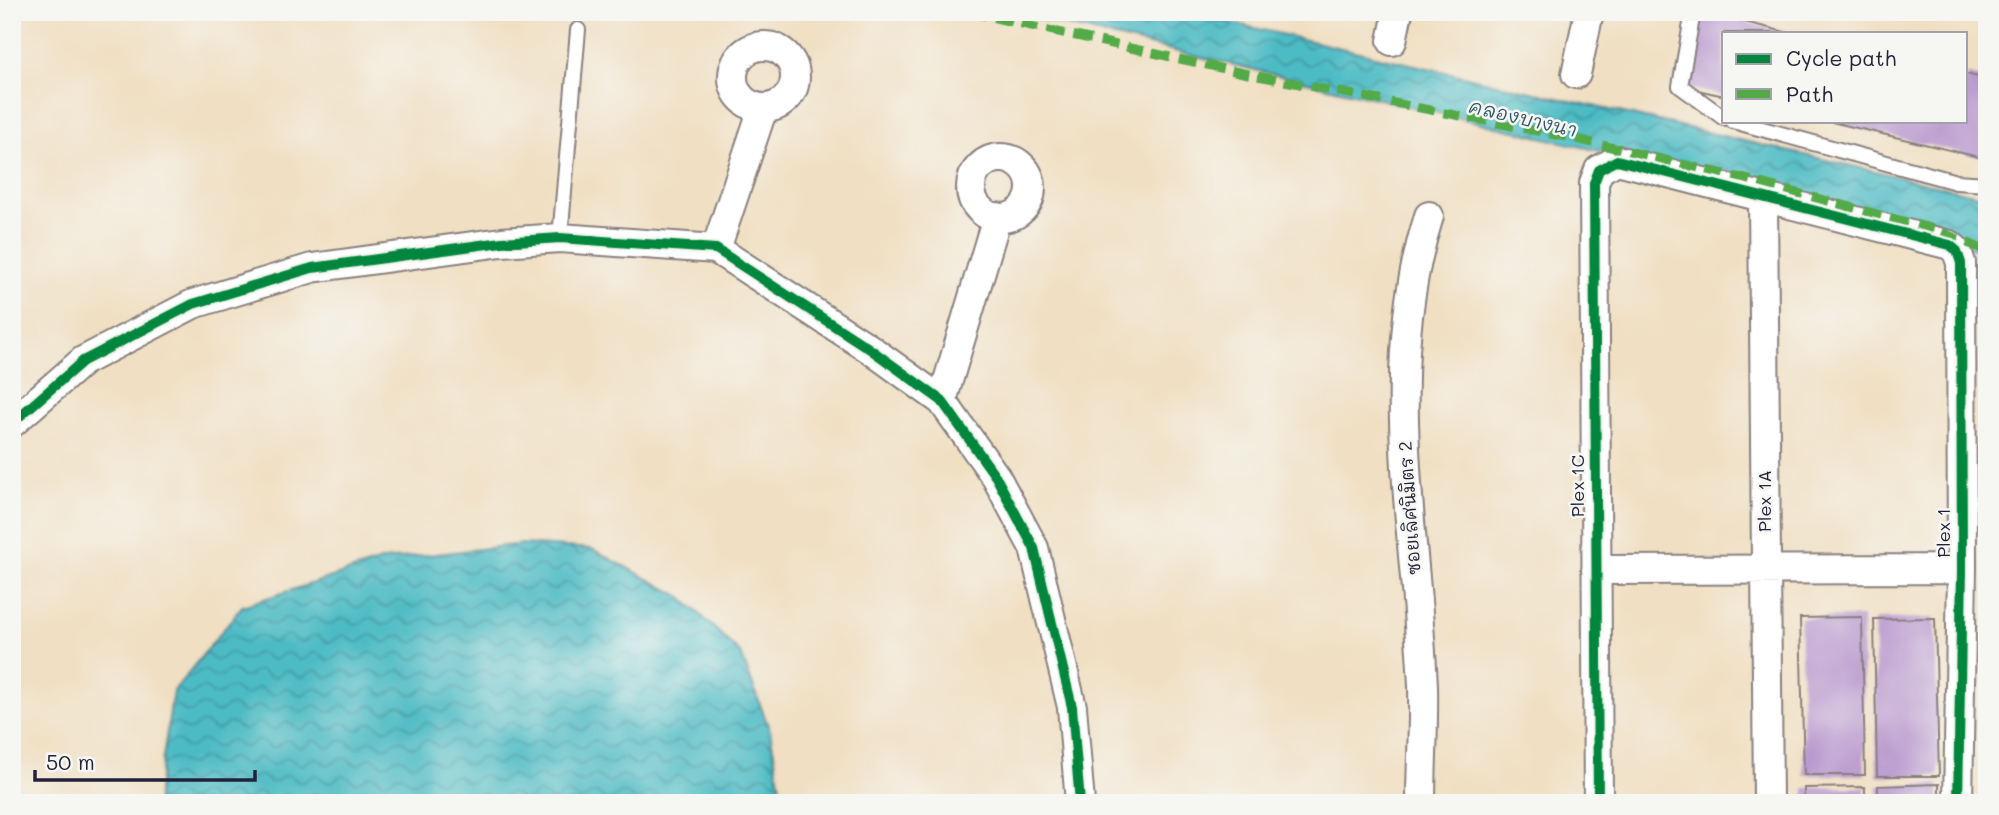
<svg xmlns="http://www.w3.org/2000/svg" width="1999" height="815" viewBox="0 0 1999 815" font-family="Mali,'Playpen Sans Thai',sans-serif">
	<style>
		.water { fill: url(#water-waves); stroke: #386e80; stroke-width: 2 }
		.building { fill: #b897cd }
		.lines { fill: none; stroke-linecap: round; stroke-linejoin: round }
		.service-casing { stroke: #89807e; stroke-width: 18 }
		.minor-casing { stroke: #89807e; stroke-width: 32 }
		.service { stroke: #fff; stroke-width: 14 }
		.minor { stroke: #fff; stroke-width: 28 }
		.quiet { stroke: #53aa46; stroke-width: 9; stroke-dasharray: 18 9; stroke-linecap: butt }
		.cycleway-casing { stroke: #f6f6f2; stroke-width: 15 }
		.cycleway { stroke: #00873e; stroke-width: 10 }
		.labels { text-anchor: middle; stroke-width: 5; stroke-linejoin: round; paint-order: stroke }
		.street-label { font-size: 18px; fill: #22223b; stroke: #f6f6f2 }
		.water-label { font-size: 19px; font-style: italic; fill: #31586b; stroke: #f6f6f2 }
	</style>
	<defs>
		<pattern id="water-waves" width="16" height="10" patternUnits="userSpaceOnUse" patternTransform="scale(1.75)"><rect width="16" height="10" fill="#4dbbc4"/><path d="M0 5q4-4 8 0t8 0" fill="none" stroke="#4098a0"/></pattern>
	</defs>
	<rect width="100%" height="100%" fill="#f6f6f2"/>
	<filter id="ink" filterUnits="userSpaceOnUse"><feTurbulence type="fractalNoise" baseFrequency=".0143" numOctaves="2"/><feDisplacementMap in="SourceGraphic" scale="14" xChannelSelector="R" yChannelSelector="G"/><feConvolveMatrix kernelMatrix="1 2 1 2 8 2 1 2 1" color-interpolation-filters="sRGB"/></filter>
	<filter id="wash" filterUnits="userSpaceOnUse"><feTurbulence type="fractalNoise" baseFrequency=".00686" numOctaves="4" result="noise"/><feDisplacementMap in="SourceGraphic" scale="28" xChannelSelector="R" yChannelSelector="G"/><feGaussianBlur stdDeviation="1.57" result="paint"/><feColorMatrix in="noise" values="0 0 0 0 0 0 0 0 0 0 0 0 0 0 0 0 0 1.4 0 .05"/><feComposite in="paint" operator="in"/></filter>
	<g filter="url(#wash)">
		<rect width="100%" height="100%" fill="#f0dfc2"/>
		<path class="water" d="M1009,12H1185L1987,197V253L1786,195Z
			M523,544L592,549L682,597L741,654L770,731L783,803H156L173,692L242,606L384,560Z"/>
		<g id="blocks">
			<path class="building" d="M1697,12H1705L1789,33H1724V96L1680,86Z
				M1966,74L1987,79V159L1832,122L1966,121Z
				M1862,617L1865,775H1804L1800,618Z
				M1935,618L1939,776H1877L1874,619Z
				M1939,784V803H1878V786Z
				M1865,787V803H1804V788Z"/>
		</g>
	</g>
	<g filter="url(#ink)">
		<use href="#blocks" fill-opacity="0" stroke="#89807e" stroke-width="2"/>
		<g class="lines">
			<defs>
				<path id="service" d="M1693,12L1680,86L1724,118
					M1733,121L1956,182L1987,184
					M560,238L578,30"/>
				<path id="minor" d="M1392,41L1398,12
					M733 77a31 31 0 1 1 62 0a31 31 0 1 1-62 0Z
					M1576,74L1589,12
					M971 188a30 30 0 1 1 60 0a30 30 0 1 1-60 0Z
					M1763,199L1768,803
					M716,249L763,108
					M942,401L997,217
					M12,423L83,361L193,304L312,268L502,242L560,238L716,249L870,349L942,401L996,477L1034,548L1072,707L1080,803
					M1596,570L1962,569
					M1421,803C1421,764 1424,724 1423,686C1416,529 1380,368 1429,216
					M1598,803L1594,183L1599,170L1617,160L1950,245L1957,251L1961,263L1962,569L1958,803"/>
			</defs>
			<use href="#service" class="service-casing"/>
			<use href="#minor" class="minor-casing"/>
			<use href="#service" class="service"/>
			<use href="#minor" class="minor"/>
			<path class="quiet" d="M968,12L1243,73L1572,138L1742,178L1936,230L1987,251"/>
			<defs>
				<path id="cycleway" d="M12,423L83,361L193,304L312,268L502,242L560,238L716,249L870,349L942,401L996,477L1034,548L1072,707L1080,803
					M1598,803L1594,183L1599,170L1617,160L1950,245L1957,251L1961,263L1962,569L1958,803"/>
			</defs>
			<use href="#cycleway" class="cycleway-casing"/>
			<use href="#cycleway" class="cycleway"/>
		</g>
	</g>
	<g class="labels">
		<g class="street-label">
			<text transform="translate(1578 486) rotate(-90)" y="6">Plex 1C</text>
			<text transform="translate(1765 501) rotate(-90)" y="6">Plex 1A</text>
			<text transform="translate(1410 508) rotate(-94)" y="6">ซอยเลิศนิมิตร 2</text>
			<text transform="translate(1944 533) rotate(-90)" y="6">Plex 1</text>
		</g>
		<g class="water-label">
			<text transform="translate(1523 118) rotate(13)" y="7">คลองบางนา</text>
		</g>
	</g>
	<rect width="1999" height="815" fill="none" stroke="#f6f6f2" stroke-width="42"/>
	<rect x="1722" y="32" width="245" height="91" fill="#f6f6f2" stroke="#a1a1a9" stroke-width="2"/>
	<rect x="1736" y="54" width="35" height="10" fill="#00873e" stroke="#a1a1a9" stroke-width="2"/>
	<text x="1786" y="66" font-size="21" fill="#22223b">Cycle path</text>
	<rect x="1736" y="89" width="35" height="10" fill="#53aa46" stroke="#a1a1a9" stroke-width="2"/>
	<text x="1786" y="102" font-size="21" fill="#22223b">Path</text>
	<path d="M35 770v10h220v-10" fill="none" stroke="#22223b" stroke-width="3.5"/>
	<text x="46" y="770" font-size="21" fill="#22223b" stroke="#f6f6f2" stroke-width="5" paint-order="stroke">50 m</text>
</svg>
